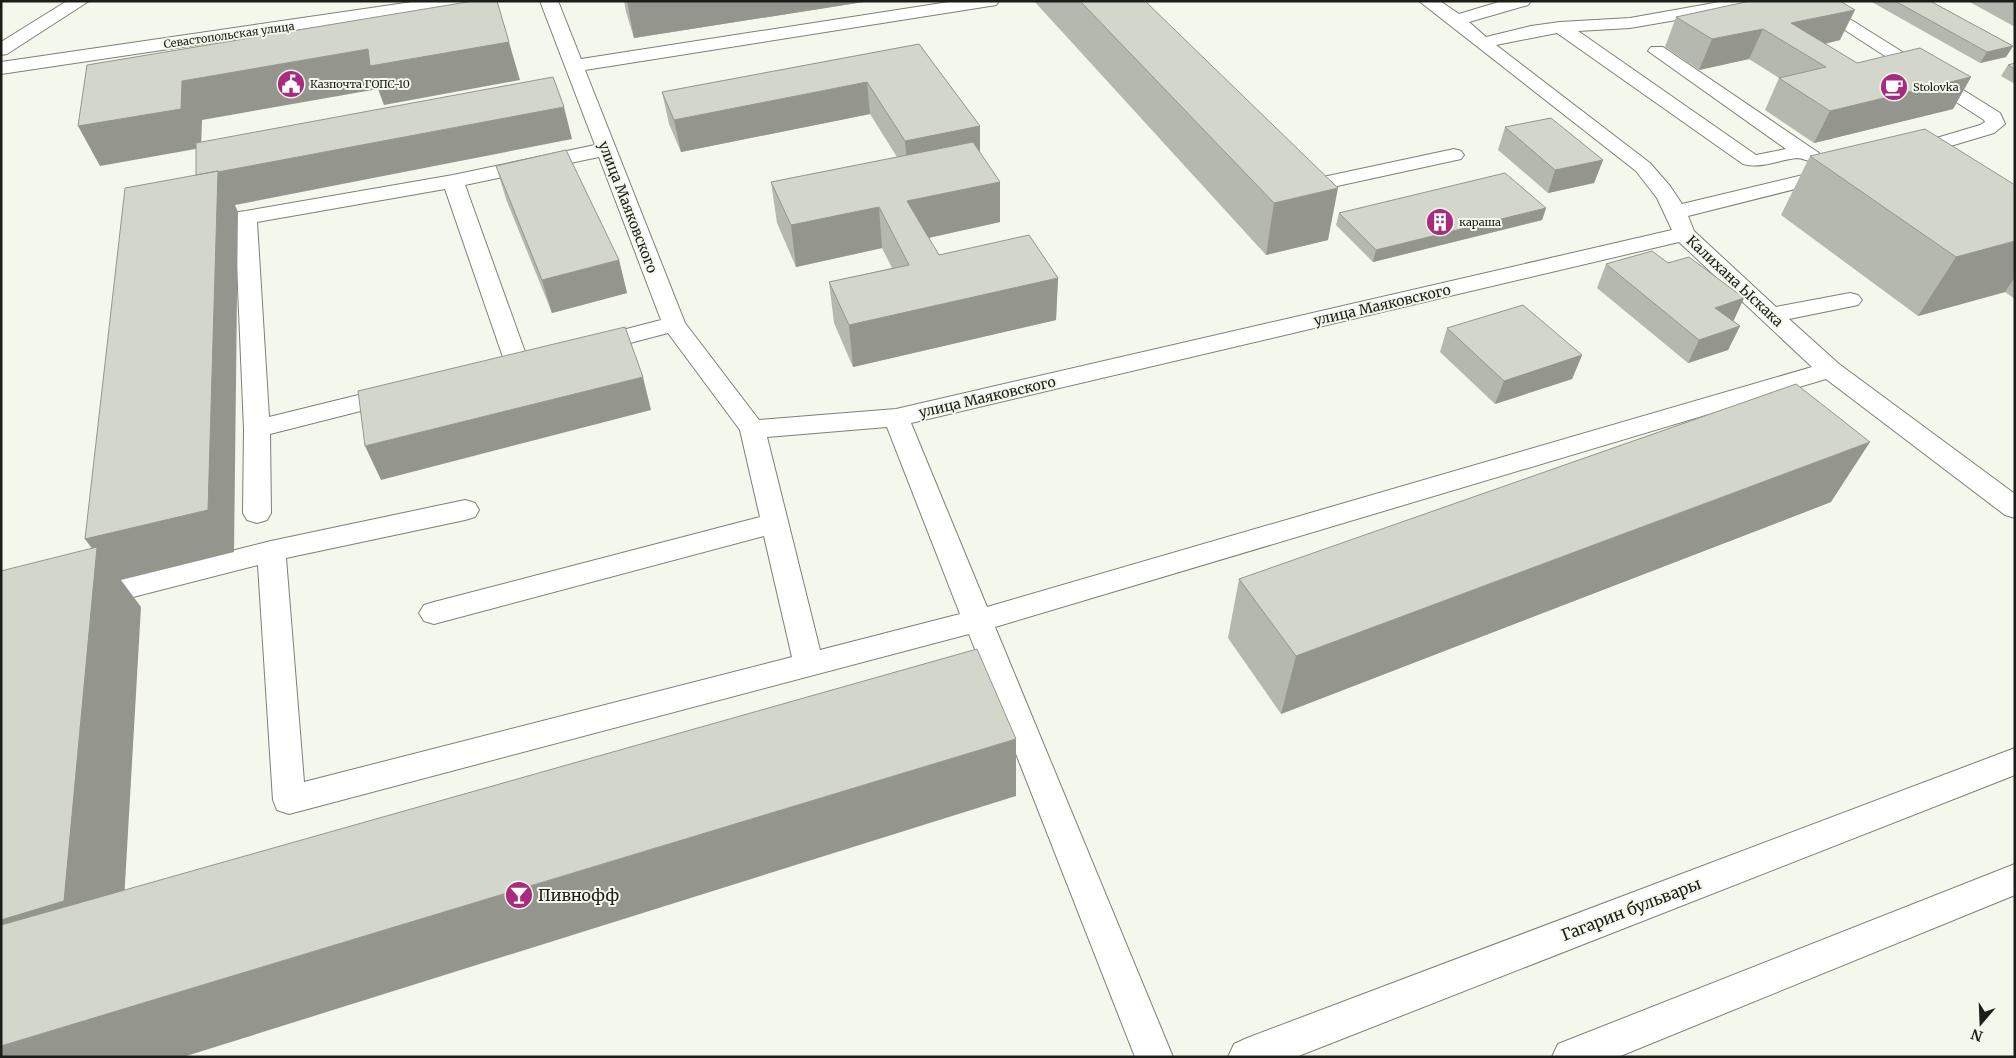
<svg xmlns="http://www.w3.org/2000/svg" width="2016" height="1058" viewBox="0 0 2016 1058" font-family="Merriweather,serif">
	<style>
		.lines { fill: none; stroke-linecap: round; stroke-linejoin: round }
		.minor-casing { stroke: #7d8076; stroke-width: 2 }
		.major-casing { stroke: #7d8076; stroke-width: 2 }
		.minor { fill: #fff; fill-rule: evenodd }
		.major { fill: #fff; fill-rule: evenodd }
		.wall { fill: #b5b8ae }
		.shaded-wall { fill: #94968d }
		.building { fill: #d3d6ca; stroke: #94968d }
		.labels { text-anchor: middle; stroke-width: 4; stroke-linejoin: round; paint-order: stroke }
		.far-street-label { font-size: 11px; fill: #1b1d18; stroke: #f4f7eb }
		.far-poi-label { font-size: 11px; fill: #1b1d18; stroke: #f4f7eb; text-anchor: start }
		.street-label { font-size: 14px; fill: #1b1d18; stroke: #f4f7eb }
		.near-poi-label { font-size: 16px; fill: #1b1d18; stroke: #f4f7eb; text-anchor: start }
		.near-street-label { font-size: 16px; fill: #1b1d18; stroke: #f4f7eb }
	</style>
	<rect width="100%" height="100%" fill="#f4f7eb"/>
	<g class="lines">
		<defs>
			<path id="minor" d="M67,1H89L7,54L1,55V42Z
				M419,1H465L462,5L456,6L1,74V62Z
				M540,1H558L581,59L955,1H999L996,5L990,6L585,70L685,323L759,420L896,409L1672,230L1657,198L1636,171L1419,1H1440L1459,14L1502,1H1531L1528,5L1469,22L1486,37L1531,26L1560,22L1630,18L1725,1H1766L1763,5L1757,6L1630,28L1578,31L1756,155L1786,149L1648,51L1651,47H1663L1819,153L1822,157L1819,161C1810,164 1805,158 1797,158C1778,160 1762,169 1743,164L1557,33L1496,45L1650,163L1670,186L1682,204L1832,168L1839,170L1842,174L1839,178L1688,216L1694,231L1776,307L1850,293L1858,295L1862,300L1858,305L1789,319L1839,364L2015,494V518L2005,515L1826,379L995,627L1173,1057H1135L969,634L289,814L277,810L273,800L258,565L90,608L80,605L76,597L80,589L271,541L465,500L475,503L479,510L475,517L465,520L286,558L304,782L792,657L764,536L434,624L424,621L419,613L424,605L434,602L760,517L740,430L668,333L592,353L584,350L580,345L584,340L661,320L599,157L465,185L529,363L526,369L517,371L508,369L505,363L445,189L257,222L269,417L395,386L404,388L407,394L404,400L270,434L271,513L267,520L257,523L247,520L243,513L244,429L235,217L238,212L246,211L453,175L595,145ZM1679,242L1812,367L987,607L911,423ZM887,427L960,614L820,650L767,437Z
				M1800,1H1821L2000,113L2005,124L1994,133L1917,156L1910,158L1903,156L1900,152L1903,148L1980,125L1985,122L1984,120Z
				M1454,149L1461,151L1464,155L1461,159L1305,193L1298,191L1287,180L1290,176L1297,174L1309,180Z"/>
			<path id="major" d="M2015,748V775L1296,1057H1228L1234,1044L1247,1038Z
				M2015,864V895L1618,1057H1552L1558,1044Z"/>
		</defs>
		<use href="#minor" class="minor-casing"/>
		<use href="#major" class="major-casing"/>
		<use href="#minor" class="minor"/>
		<use href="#major" class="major"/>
	</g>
	<path class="wall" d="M624,1H870L634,38L626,12Z
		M1034,1H1145L1328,240L1266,255Z
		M1750,1L1840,40L1825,44L1857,63L1971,77L1953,109L1814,143L1765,110L1779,78L1749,59L1699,70L1665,47L1676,17Z
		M1870,1H1930L2013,46L2006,57L1980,63Z
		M1968,1H2015V27Z
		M919,44L980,126V153L1000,182V222L928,238L939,255L1058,278L1056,320L853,367L834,323L829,282L892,268L882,248L796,267L777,223L771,182L897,157L870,114L681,152L669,124L662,92Z
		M2015,63V84L2001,76L2008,65Z
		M1505,127L1603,160L1594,183L1548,193L1498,150Z
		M1810,156L2015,185V299L2005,292L1918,316L1781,215Z
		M496,166L619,260L627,293L552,313L506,199Z
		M1546,208L1542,220L1373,262L1336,225L1339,213Z
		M1668,263L1744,298L1733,321L1740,326L1728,350L1688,363L1597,288L1606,264Z
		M1447,328L1582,355L1572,379L1495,404L1440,352Z
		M1831,502L1281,714L1228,638L1239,579Z"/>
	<path class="shaded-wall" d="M627,1H870L634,38Z
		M1855,10L1840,40L1797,50L1791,23Z
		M1763,29L1749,59L1699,70L1712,39Z
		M509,42L520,80L384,105L378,89L202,120L201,148L100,166L78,126L182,81L368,49Z
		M2013,46L2006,57L1980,63L1987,52Z
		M1971,77L1953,109L1814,143L1830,111Z
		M867,82L870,114L681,152L674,120Z
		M564,107L572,139L235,205L238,212L234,552L121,580L141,607L121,953L1,991V920L96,554L85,539L195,176Z
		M980,126V158L908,173L905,141Z
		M1603,160L1594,183L1548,193L1555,170Z
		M1000,182V222L910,242L907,201Z
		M1338,188L1328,240L1266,255L1274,203Z
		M879,207L882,248L796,267L791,225Z
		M1546,208L1542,220L1373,262L1376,250Z
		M2015,241V277L2005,292L1918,316L1956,257Z
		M619,260L627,293L552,313L542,280Z
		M1058,278L1056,320L853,367L849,325Z
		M1744,298L1733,322L1715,308Z
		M1740,326L1728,350L1688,363L1699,340Z
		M1582,355L1572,379L1495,404L1504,381Z
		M643,377L651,410L381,480L365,446Z
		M1870,442L1831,502L1281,714L1296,656Z
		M1016,739V796L183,1057H1V1046Z"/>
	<path class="building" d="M473,1H497L509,42L370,66L368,49L182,81L181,109L78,126L87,65Z
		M1080,1H1145L1338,188L1274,203Z
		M1750,1H1840L1855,10L1791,23L1857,63L1920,48L1971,77L1830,111L1779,78L1826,67L1763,29L1712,39L1676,17Z
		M1895,1H1930L2013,46L1987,52Z
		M919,44L980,126L905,141L867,82L674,120L662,92Z
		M2015,63V69L2008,65Z
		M553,77L564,107L218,172V171L196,175V143Z
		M1551,118L1603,160L1555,170L1505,127Z
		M1925,129L2015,185V241L1956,257L1810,156Z
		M973,142L1000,182L907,201L939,255L1029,235L1058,278L849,325L829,282L909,265L879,207L791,225L771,182Z
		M566,150L619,260L542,280L496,166Z
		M218,171L208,510L85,539L125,188Z
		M1505,173L1546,208L1376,250L1339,213Z
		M1652,251L1668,263L1689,257L1744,298L1715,308L1740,326L1699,340L1606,264Z
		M1523,305L1582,355L1504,381L1447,328Z
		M625,327L643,377L365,446L358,391Z
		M1796,384L1870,442L1296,656L1239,579Z
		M97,547L64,901L1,920V571Z
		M977,649L1016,739L1,1046V925Z"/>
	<defs>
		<symbol id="civic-disc" viewBox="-11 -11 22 22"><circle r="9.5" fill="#a72b7e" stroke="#f4f7eb"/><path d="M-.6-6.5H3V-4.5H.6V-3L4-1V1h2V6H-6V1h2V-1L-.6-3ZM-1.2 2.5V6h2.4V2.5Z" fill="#fff"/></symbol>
		<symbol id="cafe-disc" viewBox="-11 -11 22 22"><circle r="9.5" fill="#a72b7e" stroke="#f4f7eb"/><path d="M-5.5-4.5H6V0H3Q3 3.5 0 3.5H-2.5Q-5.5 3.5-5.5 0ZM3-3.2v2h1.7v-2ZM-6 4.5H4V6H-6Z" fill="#fff"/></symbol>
		<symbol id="building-disc" viewBox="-11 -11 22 22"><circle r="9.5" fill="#a72b7e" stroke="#f4f7eb"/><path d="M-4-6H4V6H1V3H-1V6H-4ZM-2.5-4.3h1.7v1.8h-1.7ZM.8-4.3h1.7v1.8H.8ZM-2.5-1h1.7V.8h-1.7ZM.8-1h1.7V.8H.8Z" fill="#fff"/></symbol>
		<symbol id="bar-disc" viewBox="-11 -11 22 22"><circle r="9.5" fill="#a72b7e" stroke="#f4f7eb"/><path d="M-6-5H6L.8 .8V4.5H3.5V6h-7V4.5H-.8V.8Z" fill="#fff"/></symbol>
	</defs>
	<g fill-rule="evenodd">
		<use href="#civic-disc" x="275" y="68" width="32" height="32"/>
		<use href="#cafe-disc" x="1878" y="71" width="32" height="32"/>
		<use href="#building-disc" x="1424" y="206" width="32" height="32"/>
		<use href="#bar-disc" x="503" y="879" width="32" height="32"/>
	</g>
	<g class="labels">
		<g class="far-street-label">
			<text transform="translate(229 35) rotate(-8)" y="4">Севастопольская улица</text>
		</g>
		<g class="far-poi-label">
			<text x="310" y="88">Казпочта ГОПС-10</text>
			<text x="1913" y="91">Stolovka</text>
			<text x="1459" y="226">караша</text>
		</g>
		<g class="street-label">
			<text transform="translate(628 207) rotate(69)" y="5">улица Маяковского</text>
			<text transform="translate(1735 281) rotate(43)" y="5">Калихана Ыскака</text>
			<text transform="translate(1382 305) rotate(-13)" y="5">улица Маяковского</text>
			<text transform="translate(987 397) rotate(-13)" y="5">улица Маяковского</text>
		</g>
		<g class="near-poi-label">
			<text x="538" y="901">Пивнофф</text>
		</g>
		<g class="near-street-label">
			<text transform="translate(1631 909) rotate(-21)" y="6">Гагарин бульвары</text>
		</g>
	</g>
	<rect width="2016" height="1058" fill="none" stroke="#1b1d18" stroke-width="5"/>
	<g transform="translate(1981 1023) rotate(199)" stroke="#f4f7eb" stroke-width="4" paint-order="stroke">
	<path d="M0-4L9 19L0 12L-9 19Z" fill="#1b1d18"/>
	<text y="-8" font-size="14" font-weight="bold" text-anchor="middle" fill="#1b1d18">N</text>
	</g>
</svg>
